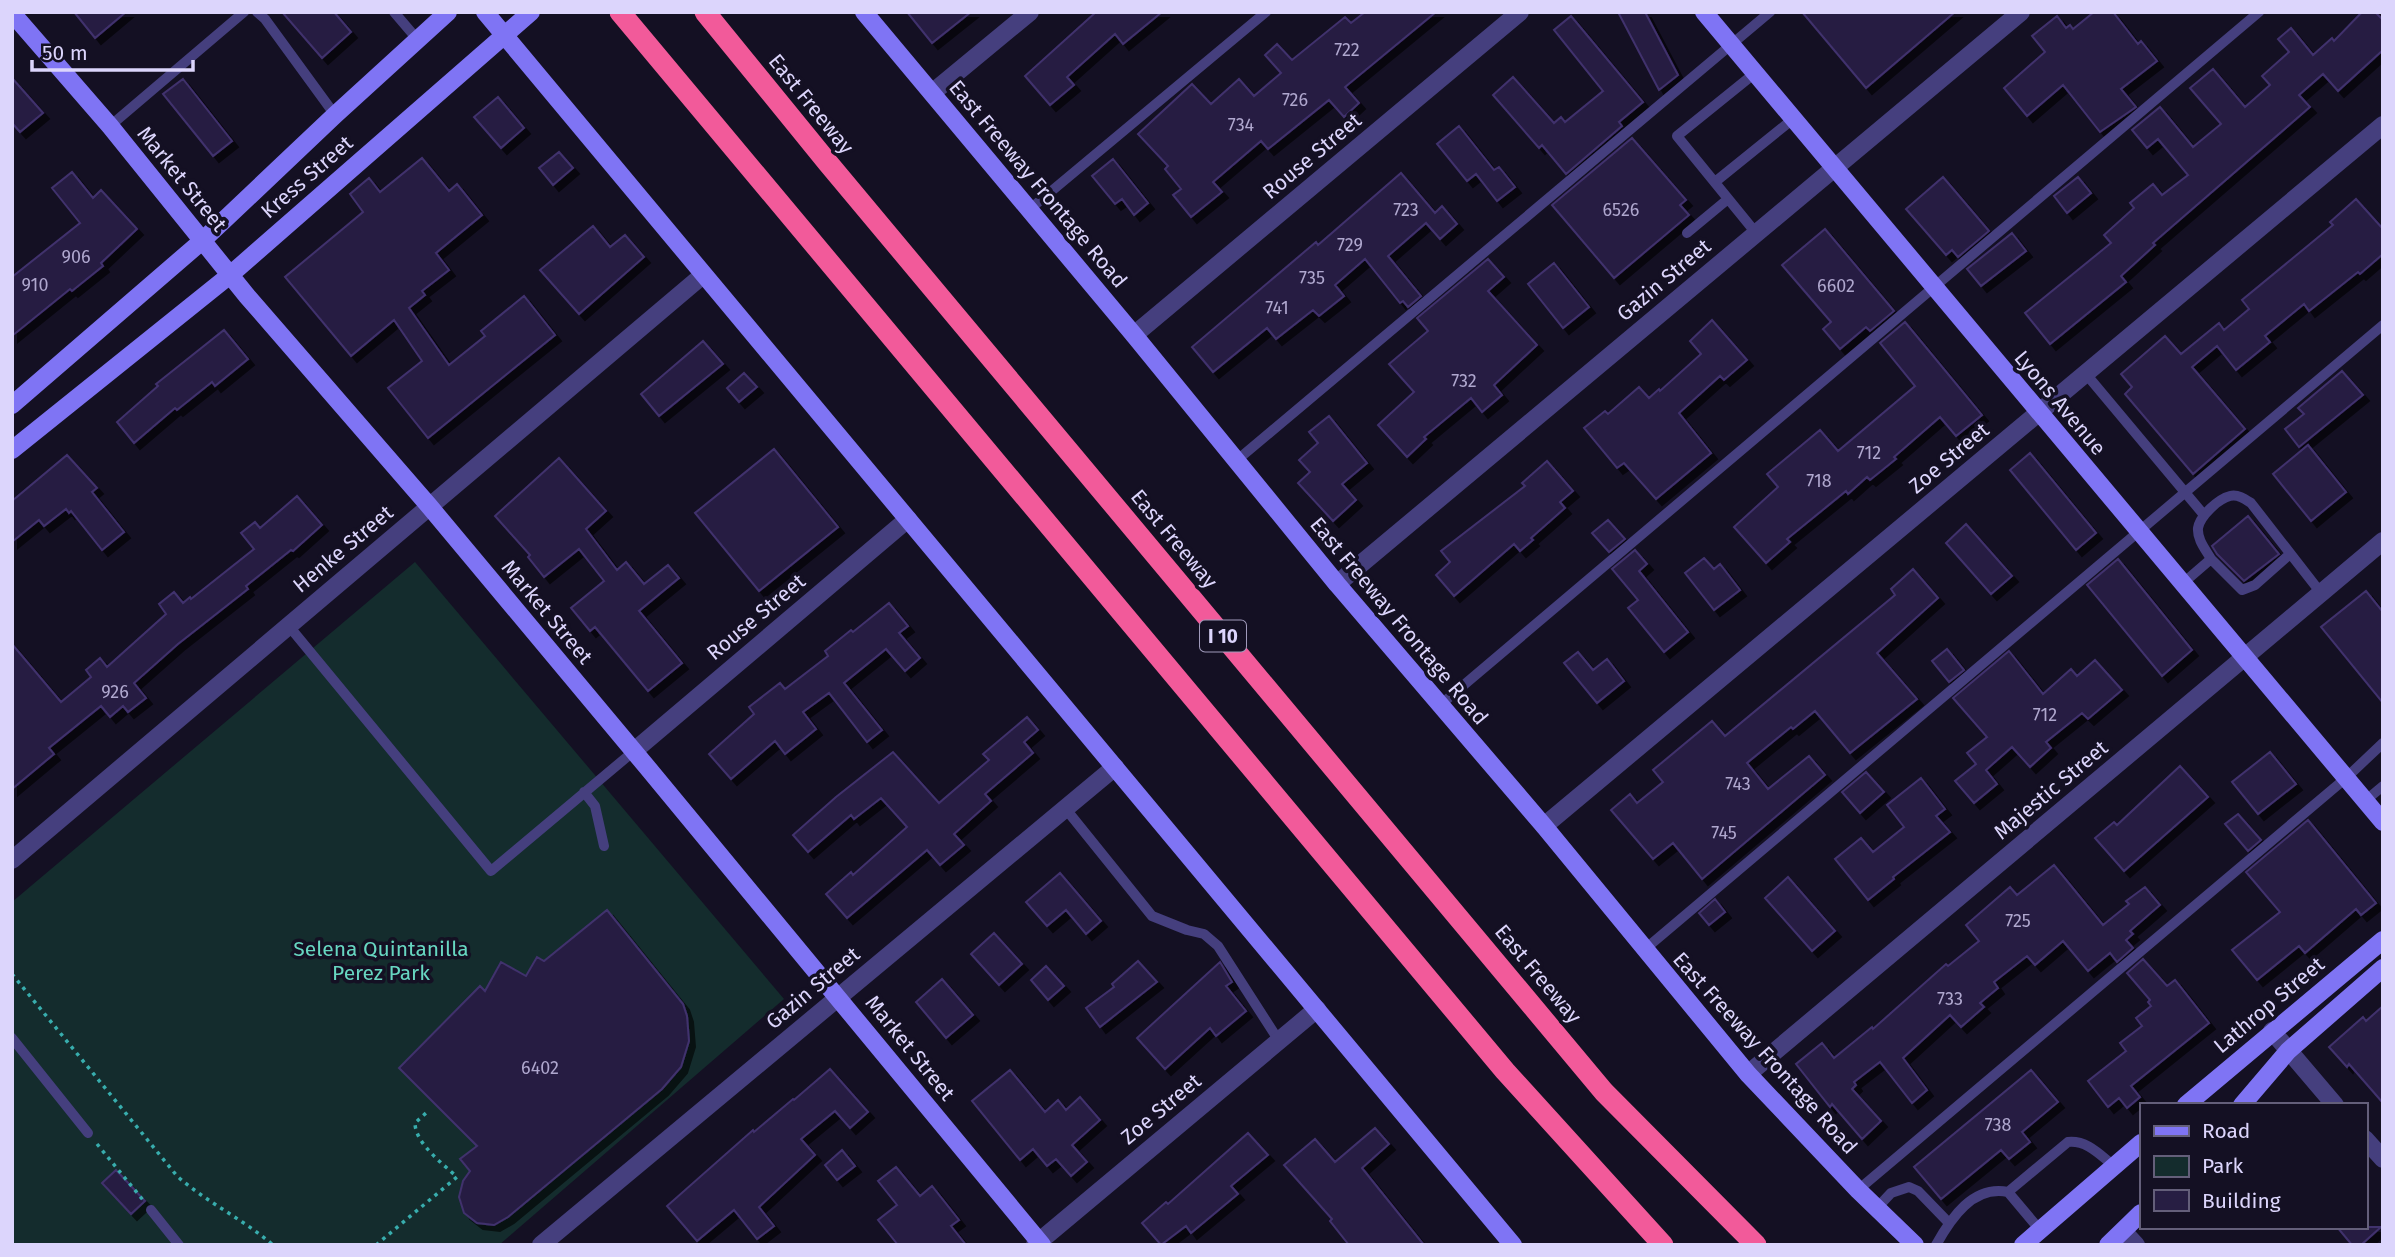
<svg xmlns="http://www.w3.org/2000/svg" width="2395" height="1257" viewBox="0 0 2395 1257" font-family="'Fira Sans',sans-serif">
	<style>
		.green { fill: #142c2d }
		.building { fill: #271e43; stroke: #41316d; stroke-width: 2; filter: url(#shadow) }
		.lines { fill: none; stroke-linecap: round; stroke-linejoin: round }
		.path { stroke: #38adad; stroke-width: 3.5; stroke-dasharray: 3.5 5; stroke-linecap: butt }
		.lane { stroke: #453f7e; stroke-width: 10 }
		.street { stroke: #453f7e; stroke-width: 18 }
		.secondary { stroke: #7f74f4; stroke-width: 18 }
		.highway { stroke: #f25a9a; stroke-width: 21 }
		.labels { text-anchor: middle; stroke-width: 7; stroke-linejoin: round; paint-order: stroke }
		.number-label { font-size: 18px; fill: #afa7ce }
		.shield { fill: #141023; stroke: #a09abb; stroke-width: 2 }
		.shield-label { font-size: 19px; font-weight: bold; fill: #dcd5fc }
		.street-label { font-size: 21px; fill: #dcd5fc; stroke: #141023 }
		.park-label { font-size: 21px; fill: #67d6c1; stroke: #141023 }
	</style>
	<defs>
		<filter id="shadow"><feDropShadow dx="6" dy="6" stdDeviation="0" flood-color="#0009"/></filter>
	</defs>
	<rect width="100%" height="100%" fill="#141023"/>
	<path class="green" d="M415,562L784,999L499,1245H12V902Z"/>
	<path class="building" d="M74,12H126L95,38Z
		M282,12H334L351,32L322,58Z
		M907,12H971L932,43Z
		M1096,12H1162L1123,44L1115,34L1067,77L1074,85L1050,105L1025,76Z
		M1365,12H1436L1345,87L1359,103L1344,117L1329,100L1268,149L1261,141L1213,182L1222,192L1191,217L1173,195L1181,189L1165,169L1168,166L1138,134L1192,84L1211,104L1239,79L1254,96L1281,73L1265,55L1277,44L1292,60L1345,17L1351,23Z
		M1618,12H1645L1678,75L1659,90Z
		M1802,12H1955L1866,88Z
		M2094,12H2113L2138,44L2141,41L2157,61L2121,89L2136,107L2100,132L2063,85L2027,116L2004,88L2045,52L2032,36L2057,16L2066,28L2070,25L2073,29Z
		M2362,12H2375L2383,20V50L2338,91L2323,74L2299,95L2310,107L2153,243L2155,245L2121,276L2126,282L2050,344L2025,313L2111,243L2104,235L2134,208L2130,203L2153,184L2162,195L2188,175L2158,139L2147,148L2132,130L2160,107L2193,147L2221,124L2190,88L2213,69L2245,107L2270,85L2262,76L2289,52L2278,39L2291,28L2313,55L2332,38L2334,41Z
		M1571,16L1643,102L1619,122L1622,126L1566,174L1542,145L1539,148L1493,95L1513,77L1554,123L1561,117L1565,122L1603,91L1554,30Z
		M12,78L43,113L20,132L12,123Z
		M183,79L232,141L213,156L163,94Z
		M498,97L524,128L501,148L474,117Z
		M1459,126L1494,170L1499,167L1515,187L1497,201L1476,174L1467,181L1437,144Z
		M1632,138L1686,200L1680,205L1689,215L1614,278L1552,205Z
		M559,152L573,168L553,185L539,168Z
		M422,158L449,191L457,184L482,215L436,253L449,270L422,291L425,295L409,308L449,365L485,336L481,331L524,296L555,335L428,438L388,388L422,361L394,320L351,356L285,277L363,212L350,194L369,178L380,192Z
		M1113,159L1148,203L1134,215L1122,199L1115,204L1092,176Z
		M72,172L93,198L101,190L137,229L101,263L103,266L72,291L70,289L12,336V277L80,223L52,188Z
		M1401,173L1435,213L1442,206L1457,224L1440,239L1426,223L1388,256L1421,296L1408,307L1403,301L1400,303L1365,259L1335,285L1344,296L1319,316L1313,310L1276,339L1267,328L1213,372L1192,347L1316,242L1318,245Z
		M1943,177L1989,231L1958,257L1952,250L1946,255L1906,209Z
		M2078,177L2091,193L2067,213L2054,196Z
		M2356,199L2383,229V254L2360,274L2358,272L2309,311L2304,304L2265,336L2270,342L2236,370L2217,346L2192,367L2245,429L2193,474L2125,394L2132,387L2121,374L2165,336L2181,354L2219,323L2224,330L2249,309L2242,300L2333,225L2330,222Z
		M593,226L610,247L625,235L644,257L579,314L540,270Z
		M1825,229L1894,311L1870,331L1866,327L1840,349L1823,329L1831,322L1782,265Z
		M2012,233L2026,251L1981,286L1967,269Z
		M1488,259L1504,277L1488,291L1537,345L1494,385L1502,395L1482,412L1471,398L1424,437L1426,439L1407,457L1378,425L1414,392L1389,364L1428,331L1417,318Z
		M1554,263L1589,307L1563,328L1528,284Z
		M1712,320L1747,360L1724,380L1720,376L1679,413L1711,453L1656,499L1624,463L1617,468L1584,428L1605,411L1608,414L1639,387L1649,398L1659,389L1660,391L1701,354L1690,341Z
		M1905,322L1982,415L1956,436L1940,417L1894,457L1896,459L1870,480L1867,477L1848,494L1846,491L1787,539L1790,542L1766,563L1734,527L1778,487L1767,474L1820,430L1838,451L1915,386L1880,343Z
		M224,330L248,359L215,386L212,382L177,410L175,408L134,443L117,422L158,386L156,384Z
		M703,341L723,364L659,416L641,394Z
		M2342,371L2363,395L2299,447L2285,429L2304,414L2298,408Z
		M744,373L757,387L739,402L727,388Z
		M1329,416L1367,463L1342,484L1356,500L1333,521L1298,483L1310,472L1299,460L1318,443L1309,432Z
		M2308,445L2346,492L2311,521L2273,474Z
		M774,449L838,527L759,591L695,513Z
		M2030,453L2096,533L2076,550L2010,470Z
		M67,455L97,488L92,492L124,532L102,550L71,511L69,513L66,509L44,526L39,520L12,542V501Z
		M559,458L606,511L586,529L617,570L626,562L644,584L668,565L679,578L639,611L682,663L648,691L595,627L590,631L571,608L604,581L579,549L544,577L528,557L530,555L495,516Z
		M1547,461L1573,491L1560,502L1565,508L1531,538L1533,540L1520,551L1514,544L1454,596L1436,575L1450,562L1441,551L1525,486L1522,483Z
		M297,496L322,525L293,551L291,550L246,586L248,589L178,644L134,683L146,698L128,712L123,706L110,717L101,706L49,748L54,754L12,789V644L61,702L91,677L86,670L100,658L107,667L166,614L159,604L174,592L183,603L190,597L191,599L254,549L241,533L255,522L260,528Z
		M2248,516L2279,554L2244,581L2217,554L2212,546Z
		M1608,520L1625,539L1609,552L1592,533Z
		M1966,524L2012,576L1991,594L1946,543Z
		M1635,550L1647,564L1639,571L1688,632L1664,652L1628,608L1638,600L1612,569Z
		M1704,558L1714,569L1720,564L1740,590L1714,610L1685,573Z
		M2118,559L2192,650L2162,676L2087,585Z
		M1913,569L1938,598L1877,653L1917,699L1850,753L1815,711L1793,729L1791,727L1747,763L1768,789L1809,756L1825,775L1702,879L1673,843L1653,859L1611,810L1630,794L1637,803L1663,782L1653,770L1712,721L1725,736L1895,595L1891,589Z
		M2366,591L2383,612V703L2321,627Z
		M889,603L908,626L899,633L920,658L905,671L886,649L844,683L882,730L867,742L829,693L803,712L816,729L785,754L775,741L731,779L709,754L754,714L749,707L780,683L785,689L828,656L825,651L851,630L853,632Z
		M1947,649L1964,670L1949,682L1932,661Z
		M2009,651L2043,694L2071,669L2077,676L2095,660L2122,690L2088,719L2082,713L2046,742L2051,748L2030,767L2012,747L1986,770L1997,784L1974,803L1955,781L1976,764L1967,753L1987,737L1953,698Z
		M1578,652L1593,670L1607,659L1624,681L1597,703L1564,663Z
		M1027,717L1038,730L1024,742L1033,753L985,794L991,801L954,834L964,845L940,865L927,850L847,918L826,894L851,872L853,875L907,827L881,798L854,819L851,815L808,852L793,835L836,797L893,752L939,803L989,760L983,754Z
		M2270,752L2296,784L2258,814L2232,782Z
		M2180,766L2208,797L2124,871L2095,838L2114,822L2117,825Z
		M1866,772L1884,792L1860,813L1842,792Z
		M1921,778L1945,809L1936,816L1950,832L1893,877L1894,879L1868,900L1835,859L1861,838L1873,852L1904,827L1887,805Z
		M2238,814L2261,840L2248,851L2225,824Z
		M2308,820L2376,903L2361,915L2356,909L2305,953L2299,946L2257,980L2232,950L2280,912L2246,872Z
		M2054,865L2103,925L2129,904L2126,901L2145,887L2160,905L2130,931L2133,934L2126,940L2133,948L2117,962L2110,953L2088,971L2063,941L2035,965L2027,956L1994,982L1998,988L1980,1003L1984,1007L1961,1027L1950,1015L1903,1058L1927,1090L1912,1103L1880,1062L1854,1082L1856,1085L1852,1089L1881,1121L1862,1139L1832,1104L1830,1107L1796,1064L1822,1043L1834,1058L1872,1027L1873,1029L1946,964L1948,966L1979,941L1966,925L2010,887L2017,895Z
		M1060,873L1101,921L1086,934L1066,910L1047,926L1026,902Z
		M1788,877L1835,931L1812,951L1765,898Z
		M1715,899L1725,912L1709,925L1699,913Z
		M607,910L683,1004L687,1016L689,1041L681,1067L662,1089L508,1217L494,1225L477,1223L464,1213L459,1197L463,1181L470,1171L460,1159L477,1146L399,1068L480,986L485,991L501,962L526,976L537,957L544,961Z
		M994,933L1022,964L999,985L971,954Z
		M2143,959L2167,986L2175,980L2209,1023L2131,1086L2140,1097L2127,1108L2119,1098L2108,1107L2088,1081L2126,1051L2120,1043L2142,1026L2136,1018L2151,1006L2148,1002L2150,1000L2127,973Z
		M1138,961L1157,982L1100,1027L1086,1008L1114,987L1112,984Z
		M1220,962L1232,982L1226,986L1246,1011L1216,1036L1210,1028L1165,1069L1137,1038Z
		M1046,966L1064,986L1048,1000L1031,980Z
		M942,979L973,1015L946,1038L916,1002Z
		M2383,1006V1103L2349,1064L2347,1067L2329,1047L2363,1017L2366,1021Z
		M830,1069L868,1112L850,1128L835,1111L801,1139L815,1155L759,1207L774,1226L757,1239L734,1210L697,1241L667,1206L753,1130L754,1132L793,1099L794,1100Z
		M1010,1070L1045,1112L1058,1100L1066,1110L1080,1097L1100,1120L1072,1145L1087,1162L1071,1176L1056,1159L1047,1166L1033,1149L1020,1160L972,1101Z
		M2031,1070L2058,1102L2022,1132L2030,1142L2009,1159L2001,1150L1941,1199L1914,1167Z
		M1375,1128L1389,1144L1362,1168L1424,1245H1349L1330,1221L1332,1219L1284,1165L1315,1139L1335,1162Z
		M1248,1133L1268,1155L1231,1186L1238,1194L1191,1233L1186,1226L1161,1245L1142,1223L1166,1202L1168,1204Z
		M842,1150L855,1166L837,1180L825,1165Z
		M896,1167L920,1196L932,1186L959,1220L951,1226L966,1245H898L878,1220L897,1205L878,1181Z
		M116,1170L145,1201L131,1214L102,1183Z
		M2337,1227H2381L2361,1245H2352Z"/>
	<g class="lines">
		<path class="path" d="M12,974L177,1176C206,1202 243,1219 273,1245
			M97,1144L143,1200
			M376,1245L457,1177C443,1164 415,1143 415,1123L426,1113"/>
		<path class="lane" d="M257,12L265,19L335,115
			M394,12L417,39
			M1755,73L1677,136L1756,233
			M110,126L244,12
			M1715,182L1793,119
			M1030,209L1266,12
			M1687,233L1728,199
			M2086,374L2204,515
			M1236,461L1770,12
			M2211,559L2242,590L2255,585L2290,554
			M2182,584L2211,559C2206,550 2197,540 2198,528C2200,516 2218,499 2230,496C2238,494 2245,499 2251,503L2321,593
			M288,625L491,871L634,751
			M1439,706L2259,12
			M584,792L595,806L604,846
			M2365,801L2383,786
			M1065,808L1152,916L1187,930L1204,934L1218,946L1279,1041
			M1644,950L2383,325
			M12,1038L88,1133
			M1858,1190L2346,778L2383,743
			M2008,1192L2040,1230
			M1877,1208L1891,1193L1909,1187L1918,1191L1949,1223
			M151,1210L179,1245
			M1936,1245C1951,1218 1973,1185 2008,1192L2068,1142C2087,1140 2100,1155 2114,1166"/>
		<path class="street" d="M932,93L1030,12
			M1134,335L1520,12
			M1337,584L2021,12
			M634,751L908,519
			M1544,826L2383,125
			M12,860L703,275
			M2272,1031L2335,1105
			M1748,1074L2383,541
			M2365,1139L2383,1159
			M2124,1232L2136,1245
			M541,1245L1115,767
			M1035,1245L1317,1009"/>
		<path class="secondary" d="M485,12L1513,1245
			M864,12L1134,335L1337,584L1544,826L1748,1074L1858,1190L1915,1245
			M1704,12L2383,822
			M12,13L110,126L247,296L430,507L647,767L1042,1245
			M12,405L202,241L335,115L448,12
			M12,450L230,275L531,12
			M2186,1105L2383,940
			M2242,1105L2288,1051L2383,968
			M2023,1245L2141,1143
			M2108,1245L2141,1213"/>
		<path class="highway" d="M620,12L1505,1071L1663,1245
			M705,12L828,163L1604,1092L1756,1245"/>
	</g>
	<g class="labels">
		<g class="number-label">
			<text x="1347" y="56">722</text>
			<text x="1295" y="106">726</text>
			<text x="1241" y="131">734</text>
			<text x="1406" y="216">723</text>
			<text x="1621" y="216">6526</text>
			<text x="1350" y="251">729</text>
			<text x="76" y="263">906</text>
			<text x="1312" y="284">735</text>
			<text x="35" y="291">910</text>
			<text x="1836" y="292">6602</text>
			<text x="1277" y="314">741</text>
			<text x="1464" y="387">732</text>
			<text x="1869" y="459">712</text>
			<text x="1819" y="487">718</text>
			<text x="115" y="698">926</text>
			<text x="2045" y="721">712</text>
			<text x="1738" y="790">743</text>
			<text x="1724" y="839">745</text>
			<text x="2018" y="927">725</text>
			<text x="1950" y="1005">733</text>
			<text x="540" y="1074">6402</text>
			<text x="1998" y="1131">738</text>
		</g>
		<rect class="shield" x="1200" y="620.5" width="46" height="31" rx="5"/>
		<g class="shield-label">
			<text x="1223" y="643">I 10</text>
		</g>
		<g class="street-label">
			<text transform="translate(811 104) rotate(51)" y="7">East Freeway</text>
			<text transform="translate(1312 156) rotate(-40)" y="7">Rouse Street</text>
			<text transform="translate(307 177) rotate(-41)" y="7">Kress Street</text>
			<text transform="translate(182 179) rotate(51)" y="7">Market Street</text>
			<text transform="translate(1038 184) rotate(50)" y="7">East Freeway Frontage Road</text>
			<text transform="translate(1664 280) rotate(-40)" y="7">Gazin Street</text>
			<text transform="translate(2060 403) rotate(50)" y="7">Lyons Avenue</text>
			<text transform="translate(1949 458) rotate(-40)" y="7">Zoe Street</text>
			<text transform="translate(1174 539) rotate(50)" y="7">East Freeway</text>
			<text transform="translate(343 549) rotate(-40)" y="7">Henke Street</text>
			<text transform="translate(547 612) rotate(50)" y="7">Market Street</text>
			<text transform="translate(756 617) rotate(-40)" y="7">Rouse Street</text>
			<text transform="translate(1399 621) rotate(50)" y="7">East Freeway Frontage Road</text>
			<text transform="translate(2051 790) rotate(-40)" y="7">Majestic Street</text>
			<text transform="translate(1538 974) rotate(50)" y="7">East Freeway</text>
			<text transform="translate(813 988) rotate(-40)" y="7">Gazin Street</text>
			<text transform="translate(2269 1005) rotate(-40)" y="7">Lathrop Street</text>
			<text transform="translate(910 1048) rotate(51)" y="7">Market Street</text>
			<text transform="translate(1765 1053) rotate(48)" y="7">East Freeway Frontage Road</text>
			<text transform="translate(1161 1109) rotate(-40)" y="7">Zoe Street</text>
		</g>
		<g class="park-label">
			<text x="381" y="956">Selena Quintanilla<tspan x="381" dy="24">Perez Park</tspan></text>
		</g>
	</g>
	<rect width="2395" height="1257" fill="none" stroke="#dcd5fc" stroke-width="28"/>
	<rect x="2140" y="1103" width="228" height="126" fill="#141023" stroke="#645f7a" stroke-width="2"/>
	<rect x="2154" y="1126" width="35" height="10" fill="#7f74f4" stroke="#645f7a" stroke-width="2"/>
	<text x="2202" y="1138" font-size="21" fill="#dcd5fc">Road</text>
	<rect x="2154" y="1156" width="35" height="21" fill="#142c2d" stroke="#645f7a" stroke-width="2"/>
	<text x="2202" y="1173" font-size="21" fill="#dcd5fc">Park</text>
	<rect x="2154" y="1190" width="35" height="21" fill="#271e43" stroke="#645f7a" stroke-width="2"/>
	<text x="2202" y="1208" font-size="21" fill="#dcd5fc">Building</text>
	<path d="M32 60v10h161v-10" fill="none" stroke="#dcd5fc" stroke-width="3.5"/>
	<text x="42" y="60" font-size="21" fill="#dcd5fc" stroke="#141023" stroke-width="5" paint-order="stroke">50 m</text>
</svg>
